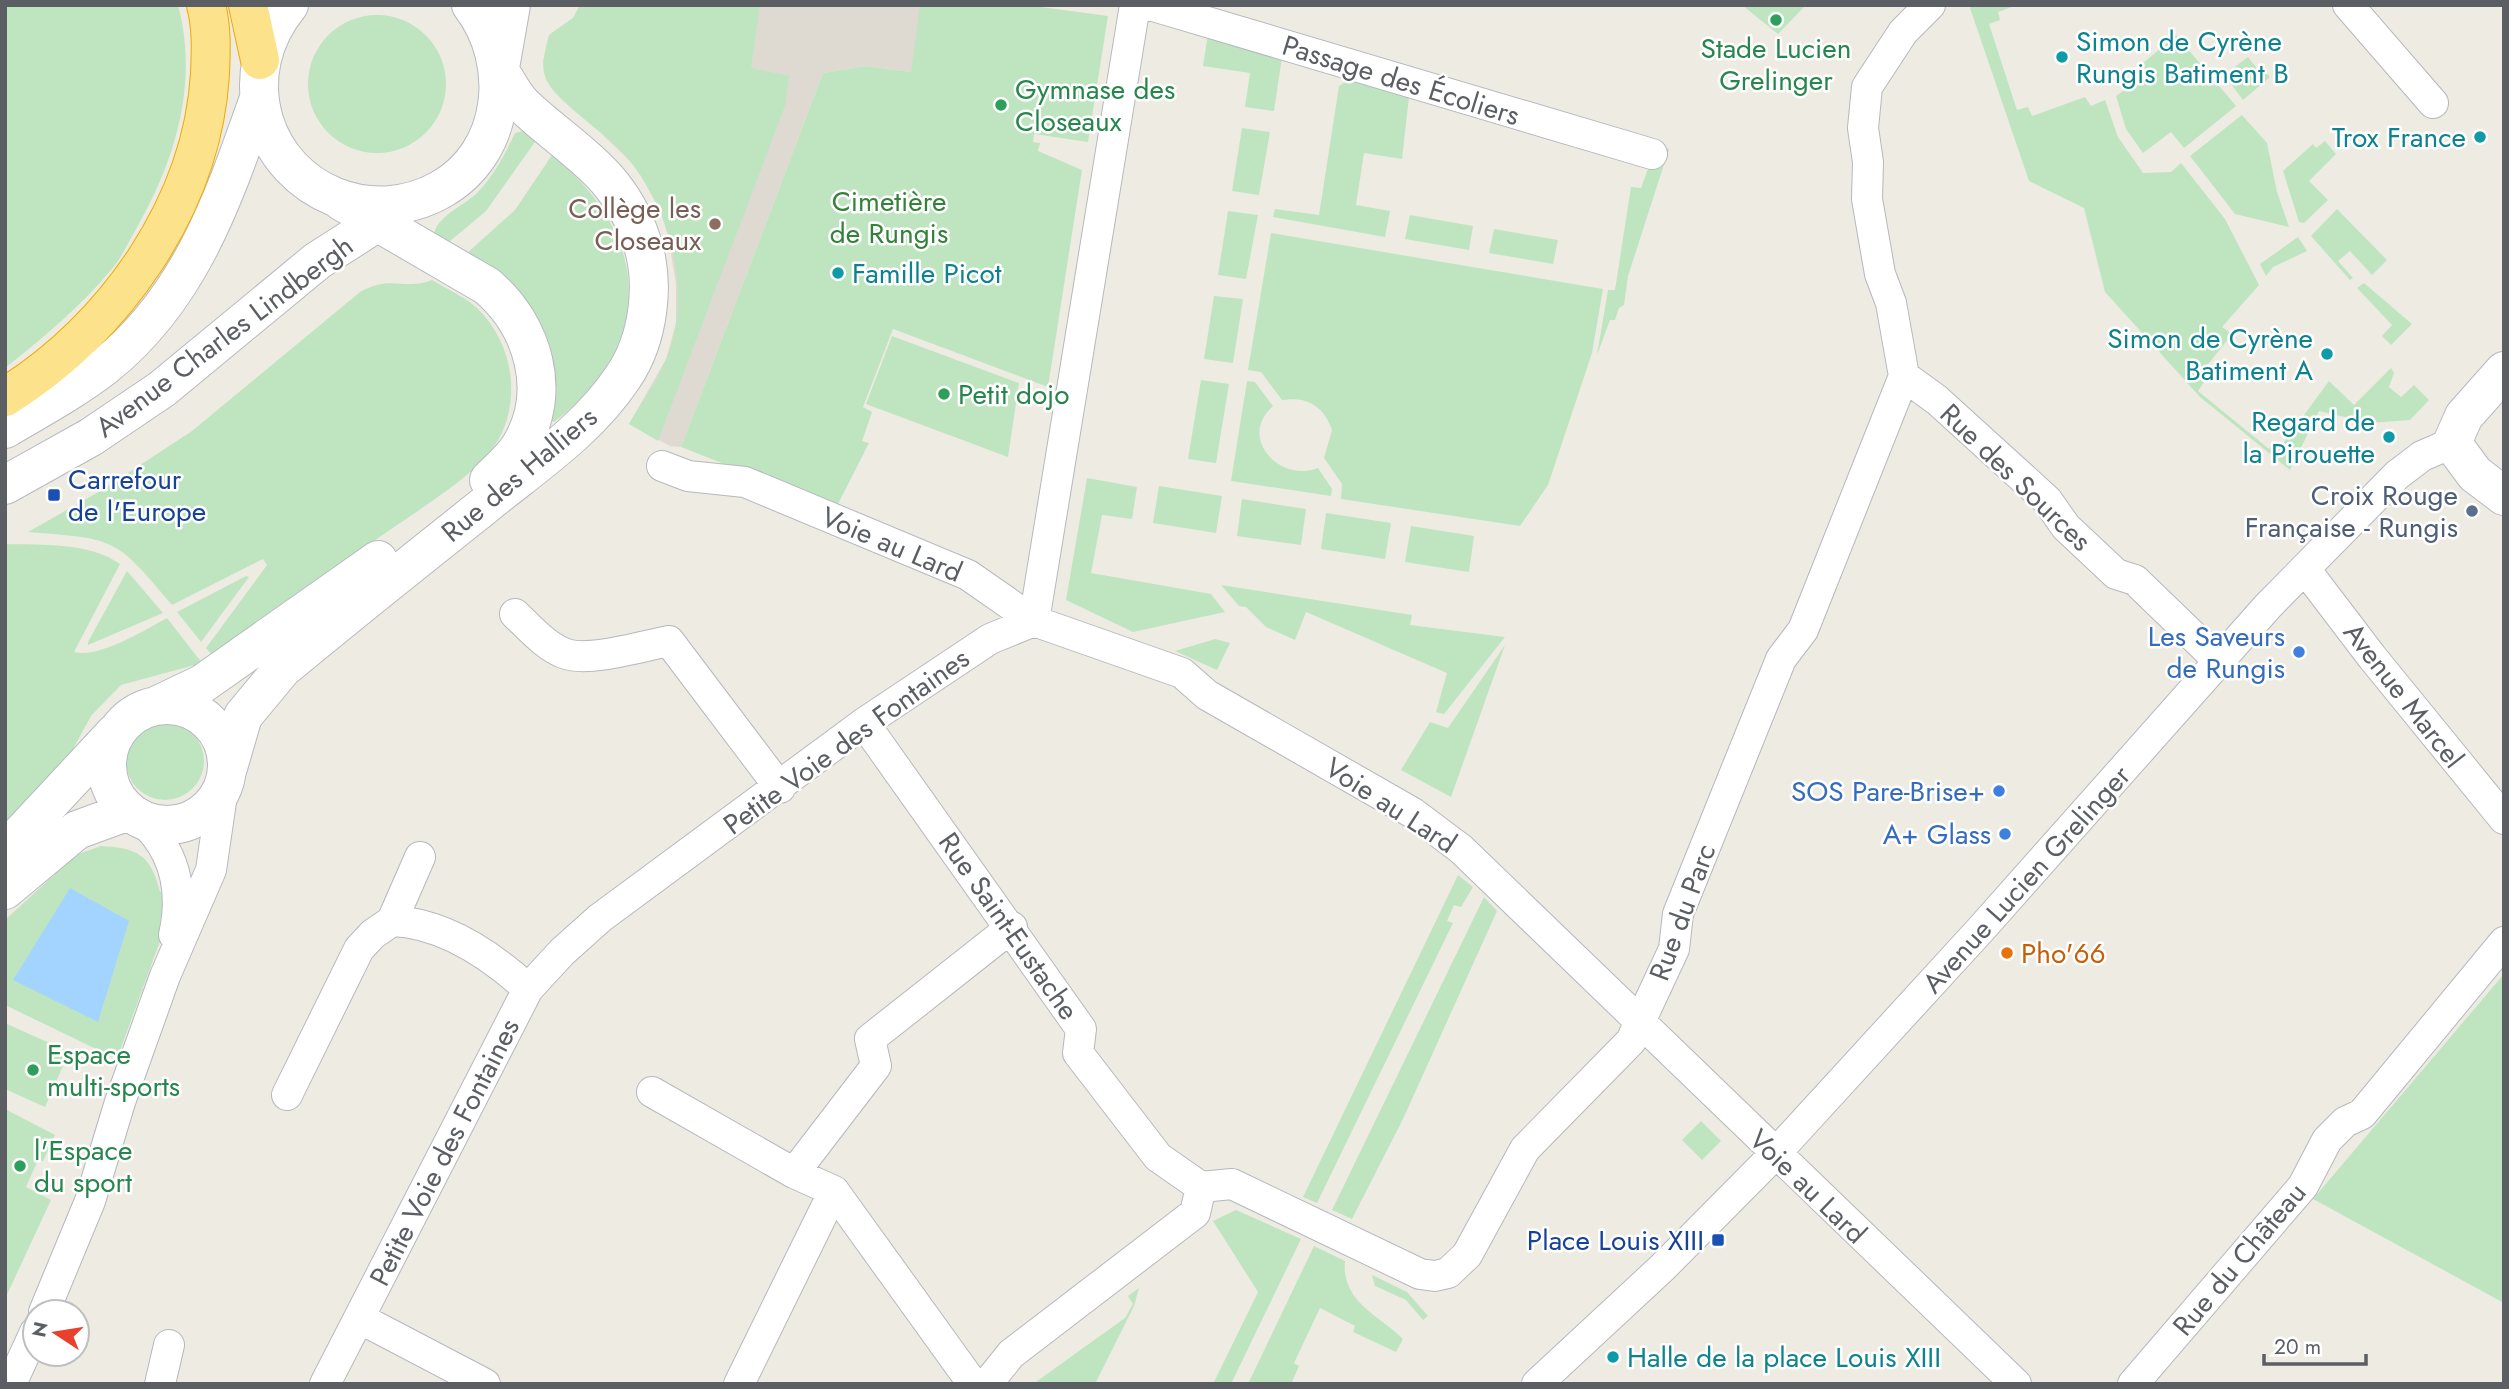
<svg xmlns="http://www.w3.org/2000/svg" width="2509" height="1389" viewBox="0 0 2509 1389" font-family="Jost,sans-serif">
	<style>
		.education { fill: #dedad1 }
		.green { fill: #bfe5c0 }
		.water { fill: #a2d4ff }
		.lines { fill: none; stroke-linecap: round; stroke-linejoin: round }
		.street-casing { stroke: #b5b8bd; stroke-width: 32 }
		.secondary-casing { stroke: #b6b9bf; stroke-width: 40 }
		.highway-casing { stroke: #f0a901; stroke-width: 40 }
		.street { stroke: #fff; stroke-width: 30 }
		.secondary { stroke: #fff; stroke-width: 38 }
		.highway { stroke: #fce28b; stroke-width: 38 }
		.leisure-dot { fill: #2e9e5b; stroke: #fff; stroke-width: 2.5 }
		.culture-dot { fill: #0f9aa8; stroke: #fff; stroke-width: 2.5 }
		.education-dot { fill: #8d6e63; stroke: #fff; stroke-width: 2.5 }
		.transit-dot { fill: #1a4fb4; stroke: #fff; stroke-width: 2.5 }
		.service-dot { fill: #5c6f8a; stroke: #fff; stroke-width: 2.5 }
		.shop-dot { fill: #3f7fe0; stroke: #fff; stroke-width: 2.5 }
		.food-dot { fill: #e8710a; stroke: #fff; stroke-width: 2.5 }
		.labels { text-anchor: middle; stroke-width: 5; stroke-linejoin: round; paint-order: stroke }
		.culture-label { font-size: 28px; fill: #0d838f; stroke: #fff; text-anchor: start }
		.leisure-label { font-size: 28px; fill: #27864d; stroke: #fff; text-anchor: start }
		.street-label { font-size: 28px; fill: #5b5f64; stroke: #fff }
		.park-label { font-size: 28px; fill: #348239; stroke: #fff }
		.education-label { font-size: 28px; fill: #785e54; stroke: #fff; text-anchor: end }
		.transit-label { font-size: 28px; fill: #164399; stroke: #fff; text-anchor: start }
		.service-label { font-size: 28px; fill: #4e5e75; stroke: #fff; text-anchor: end }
		.shop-label { font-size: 28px; fill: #366cbe; stroke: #fff; text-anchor: end }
		.food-label { font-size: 28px; fill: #c56008; stroke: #fff; text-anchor: start }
	</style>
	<rect width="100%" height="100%" fill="#eeebe3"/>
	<path class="education" d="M580,5H980L911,72L866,66L823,73L681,447L670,446L629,424L666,359L676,323V284L668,236L661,212L636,167L547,81L543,62L549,35L573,18Z"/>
	<path class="green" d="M5,5H178C199,84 175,161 136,229C128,243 121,259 111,270C79,308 43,338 5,368Z
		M580,5H760L751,68L789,76L785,106L658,441L629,424C641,403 657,382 666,359C695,291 668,197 617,147C600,130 556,100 547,81C539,66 546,50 549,35L573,18Z
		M920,5H1026L1108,16L1088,142L1034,134L1033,142L1040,143L1038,151L1082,170L1048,387L893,329L863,407L872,412L862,441L869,443L836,508L681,447L823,73L866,66L911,72Z
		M1742,5H1806L1778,34Z
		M1972,5H2017L1998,12L2000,20L1989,24L2017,110L2028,107L2032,116L2085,97L2091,106L2105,100L2118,137L2143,173L2171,172L2181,163L2225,219L2259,285L2222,327L2232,334L2198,377L2204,382L2198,391L2269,449L2272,445L2279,449L2329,381L2354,405L2391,368L2394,373L2389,387L2401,397L2414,385L2429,400L2410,420L2370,423L2319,411L2290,470L2200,397L2105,292L2084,208L2029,181L1970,8Z
		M308 84a69 69 0 1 1 138 0a69 69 0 1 1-138 0Z
		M1208,34L1282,57L1274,111L1245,107L1250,73L1203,66Z
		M2176,35L2236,106L2184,148L2171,132L2143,153L2126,129L2116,96L2148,73L2142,64Z
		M2248,57L2259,71L2263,69L2270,77L2243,100L2224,75Z
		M1346,77L1409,97L1402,159L1364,153L1356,205L1390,211L1385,237L1273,217L1275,209L1319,215L1339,86L1345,82Z
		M2242,115L2267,143L2277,192L2289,227L2235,214L2190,156Z
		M1242,128L1270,132L1259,195L1232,191Z
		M523,131L534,138L535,142L486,211L449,242L434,234C437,216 465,205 477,193C494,176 505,154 515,133Z
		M2325,141L2336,154L2309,181L2328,200L2304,223L2299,222L2283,171L2313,144L2316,148Z
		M1657,144L1669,149L1628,276L1624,305L1619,308L1615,320H1610L1597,355L1608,290H1615L1631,187L1641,188Z
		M552,155C651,235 657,343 554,422L549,419L467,253L515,210Z
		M2337,209L2387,260L2372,275L2350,251L2338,261L2353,278L2350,280L2311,236Z
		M1228,211L1258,215L1246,279L1218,275Z
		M1410,215L1473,226L1469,250L1405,239Z
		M1494,229L1558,240L1553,264L1489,253Z
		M1271,233L1603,289L1592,353L1548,485L1520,526L1341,499L1342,484L1324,458L1332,430C1324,406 1307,396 1282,400L1261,372L1248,370Z
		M2298,237L2307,251L2273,267L2266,276L2260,264Z
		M432,280C447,289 465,297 477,308C518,347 524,416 485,458C459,486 406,518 374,541C320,579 266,617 212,655L206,648L267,565L263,559L172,605C115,537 116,539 28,532L102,490L192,431L360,292C391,274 405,291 432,280Z
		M2364,283L2412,324L2391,345L2382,336L2392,325L2357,288Z
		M1214,296L1243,299L1233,363L1204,359Z
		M892,336L1019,383L1008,457L866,404Z
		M1201,380L1229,384L1216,463L1188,459Z
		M1247,381L1255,382L1273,406C1237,438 1280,483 1318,468L1332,489L1331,496L1231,481Z
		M1087,478L1137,487L1132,519L1102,515L1091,573L1211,594L1225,612L1133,632L1066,600Z
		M1159,486L1222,496L1216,533L1153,523Z
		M1242,499L1306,509L1301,545L1237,536Z
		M1326,513L1391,523L1385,559L1321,549Z
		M1411,526L1474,536L1469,572L1405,562Z
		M5,544C42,545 89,542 120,564L74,652C98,659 145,630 167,618L202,663L121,685L91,716L73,749L5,824Z
		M127,571L163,613L88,645V642Z
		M246,576L249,577L201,642L177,612Z
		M1221,585L1412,615L1410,625L1505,637L1444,714L1436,712L1447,673L1306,612L1295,640L1266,627L1246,607L1239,606Z
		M1215,639L1230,643L1217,670L1175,651Z
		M1505,645L1451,797L1401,770L1430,722L1448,728Z
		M126 761a39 39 0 1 1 78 0a39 39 0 1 1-78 0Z
		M101,846C138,848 151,855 160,892L168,891L167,922L117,1059L5,1005V920L76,855Z
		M1458,875L1473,887L1461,907L1454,905L1447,921L1453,923L1317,1203L1303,1197Z
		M1484,897L1497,911L1403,1119L1352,1219L1332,1210Z
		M2504,974V1303L2313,1199Z
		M5,1023L69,1052L45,1107L5,1089Z
		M5,1109L55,1135L43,1161L38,1160L26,1187L51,1200L5,1299Z
		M1701,1121L1721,1141L1702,1160L1682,1140Z
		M1236,1210L1301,1239L1231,1384H1213L1258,1292L1213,1221Z
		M1314,1246L1345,1261C1341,1302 1379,1315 1403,1339L1396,1352L1353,1332L1355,1326L1320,1308L1294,1363L1299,1366L1291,1384H1248Z
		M1372,1275L1407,1292L1428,1316L1423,1320L1406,1300L1375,1286Z
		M1139,1288L1134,1306L1095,1384H1033L1125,1318L1133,1304L1128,1296Z"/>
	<path class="water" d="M70,888L129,921L98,1022L13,980Z"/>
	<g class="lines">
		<defs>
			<path id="street" d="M1150,5L1652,154
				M1930,5L1903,32L1867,87L1863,128L1868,162L1867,199L1880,274L1891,303L1904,376L1937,400L2047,500L2066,527L2116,574L2135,580L2221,663
				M2348,5L2433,103
				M662,466L688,476L745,482L968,575L1034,621L1182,673L1207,695L1413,813L1461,849L2016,1384
				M2305,569L2372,657L2504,819
				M515,614C530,628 546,647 566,654C590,662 643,646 669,641L780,788
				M864,723L1081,1029L1078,1053L1158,1157L1201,1187L1232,1184L1420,1274L1435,1276L1448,1273L1467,1255L1525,1149L1631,1041L1674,949L1678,914L1781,659L1803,630L1904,376
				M139,818C175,849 184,890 174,935
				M392,921L420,857
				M652,1092L794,1173L834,1191L973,1384
				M287,1095L359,949L373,934L392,921C444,923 491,955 528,989
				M794,1173L876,1066L870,1039L1012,927
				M44,1312L90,1201L120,1102L165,976L211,870L224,781
				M359,1318L485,1384
				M11,1384L35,1332
				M160,1384L169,1345
				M325,1384L528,989L562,952L600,918L864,723L990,639L1034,621L1135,5
				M739,1384L834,1191
				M987,1384L1011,1354L1195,1213L1201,1187
				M1537,1384L1663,1267L1775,1154L1982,928L2268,606L2397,475L2422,456L2452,443
				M2133,1384L2303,1186L2327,1140L2345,1122L2362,1114L2504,942"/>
			<path id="secondary" d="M289,5C262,38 252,79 264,120C286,193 371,228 440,190C507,153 515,62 471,5
				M501,62L511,5
				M341,201L487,286C533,325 554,393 519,448C511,460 499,470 489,480
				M2504,371L2464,416L2452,443L2475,474L2504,496
				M5,429C39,409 74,390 105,366C190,298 223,200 258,101
				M5,485L91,437L162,389L317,261L395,211
				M158,705L202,684L378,560
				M107 765a60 60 0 1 1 120 0a60 60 0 1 1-120 0Z
				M227,771L243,716L282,669C348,614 416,560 484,506C533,466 588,430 623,377C649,339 656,282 641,239C618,171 572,151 524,106C514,97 507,82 500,71
				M5,851L115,733
				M5,890L77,830L129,811"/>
			<path id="highway" d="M248,5L260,60
				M5,397C115,329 202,205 210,74C211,51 212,28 206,5"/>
		</defs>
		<use href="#street" class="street-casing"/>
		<use href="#secondary" class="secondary-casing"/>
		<use href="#highway" class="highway-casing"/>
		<use href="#street" class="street"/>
		<use href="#secondary" class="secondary"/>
		<use href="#highway" class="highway"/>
	</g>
	<g class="leisure-dot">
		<circle cx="1776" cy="20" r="7"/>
		<circle cx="1001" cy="105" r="7"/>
		<circle cx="944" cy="394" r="7"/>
		<circle cx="33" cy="1070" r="7"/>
		<circle cx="20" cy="1166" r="7"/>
	</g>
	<g class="culture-dot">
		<circle cx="2062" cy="57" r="7"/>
		<circle cx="2480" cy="137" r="7"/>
		<circle cx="838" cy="273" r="7"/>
		<circle cx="2327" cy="354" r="7"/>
		<circle cx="2389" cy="437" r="7"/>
		<circle cx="1613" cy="1357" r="7"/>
	</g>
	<circle class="education-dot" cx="715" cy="224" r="7"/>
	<g class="transit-dot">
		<rect x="47" y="488" width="14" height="14" rx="3.5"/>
		<rect x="1711" y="1233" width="14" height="14" rx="3.5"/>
	</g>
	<circle class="service-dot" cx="2472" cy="511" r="7"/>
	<g class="shop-dot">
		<circle cx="2299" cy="652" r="7"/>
		<circle cx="1999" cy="791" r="7"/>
		<circle cx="2005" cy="834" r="7"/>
	</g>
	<circle class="food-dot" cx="2007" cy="953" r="7"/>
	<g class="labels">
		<g class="culture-label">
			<text x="2076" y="51">Simon de Cyrène<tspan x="2076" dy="32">Rungis Batiment B</tspan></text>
			<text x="2466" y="147" text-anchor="end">Trox France</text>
			<text x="852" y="283">Famille Picot</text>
			<text x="2313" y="348" text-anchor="end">Simon de Cyrène<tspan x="2313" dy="32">Batiment A</tspan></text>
			<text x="2375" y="431" text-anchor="end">Regard de<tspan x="2375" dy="32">la Pirouette</tspan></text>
			<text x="1627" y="1367">Halle de la place Louis XIII</text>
		</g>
		<g class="leisure-label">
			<text x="1776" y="58" text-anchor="middle">Stade Lucien<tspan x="1776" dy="32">Grelinger</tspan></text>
			<text x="1015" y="99">Gymnase des<tspan x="1015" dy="32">Closeaux</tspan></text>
			<text x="958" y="404">Petit dojo</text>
			<text x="47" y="1064">Espace<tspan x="47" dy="32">multi-sports</tspan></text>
			<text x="34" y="1160">l'Espace<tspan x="34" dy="32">du sport</tspan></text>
		</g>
		<g class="street-label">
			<text transform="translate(1401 80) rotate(17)" y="10">Passage des Écoliers</text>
			<text transform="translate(224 336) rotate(-37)" y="10">Avenue Charles Lindbergh</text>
			<text transform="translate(519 474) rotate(-40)" y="10">Rue des Halliers</text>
			<text transform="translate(2016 477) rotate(44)" y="10">Rue des Sources</text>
			<text transform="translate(892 544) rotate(23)" y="10">Voie au Lard</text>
			<text transform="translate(2404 695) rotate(52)" y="10">Avenue Marcel</text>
			<text transform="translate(846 741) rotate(-36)" y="10">Petite Voie des Fontaines</text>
			<text transform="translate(1391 805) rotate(33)" y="10">Voie au Lard</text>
			<text transform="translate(2026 879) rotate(-48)" y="10">Avenue Lucien Grelinger</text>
			<text transform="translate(1682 912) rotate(-70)" y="10">Rue du Parc</text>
			<text transform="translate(1009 926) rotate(55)" y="10">Rue Saint-Eustache</text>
			<text transform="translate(444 1152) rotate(-63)" y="10">Petite Voie des Fontaines</text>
			<text transform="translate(1808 1186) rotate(44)" y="10">Voie au Lard</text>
			<text transform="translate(2239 1259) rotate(-50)" y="10">Rue du Château</text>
		</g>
		<g class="park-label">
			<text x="889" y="211">Cimetière<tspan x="889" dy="32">de Rungis</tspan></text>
		</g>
		<g class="education-label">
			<text x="701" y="218">Collège les<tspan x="701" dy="32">Closeaux</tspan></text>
		</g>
		<g class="transit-label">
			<text x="68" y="489">Carrefour<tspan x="68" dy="32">de l'Europe</tspan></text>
			<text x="1704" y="1250" text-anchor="end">Place Louis XIII</text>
		</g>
		<g class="service-label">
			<text x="2458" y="505">Croix Rouge<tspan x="2458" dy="32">Française - Rungis</tspan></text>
		</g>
		<g class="shop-label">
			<text x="2285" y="646">Les Saveurs<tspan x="2285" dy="32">de Rungis</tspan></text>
			<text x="1985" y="801">SOS Pare-Brise+</text>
			<text x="1991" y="844">A+ Glass</text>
		</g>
		<g class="food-label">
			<text x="2021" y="963">Pho'66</text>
		</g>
	</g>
	<rect width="2509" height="1389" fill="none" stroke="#5b5f64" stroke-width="14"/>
	<g transform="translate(56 1333) rotate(282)"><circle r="33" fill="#ffffff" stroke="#bdbfc1" stroke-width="2"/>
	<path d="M0-5L12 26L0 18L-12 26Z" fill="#e9402e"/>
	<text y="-10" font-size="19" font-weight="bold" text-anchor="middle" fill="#5b5f64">N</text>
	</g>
	<path d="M2264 1354v10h102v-10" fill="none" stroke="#5b5f64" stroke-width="3.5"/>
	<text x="2274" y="1354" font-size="21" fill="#5b5f64" stroke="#ffffff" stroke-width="5" paint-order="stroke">20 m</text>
</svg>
